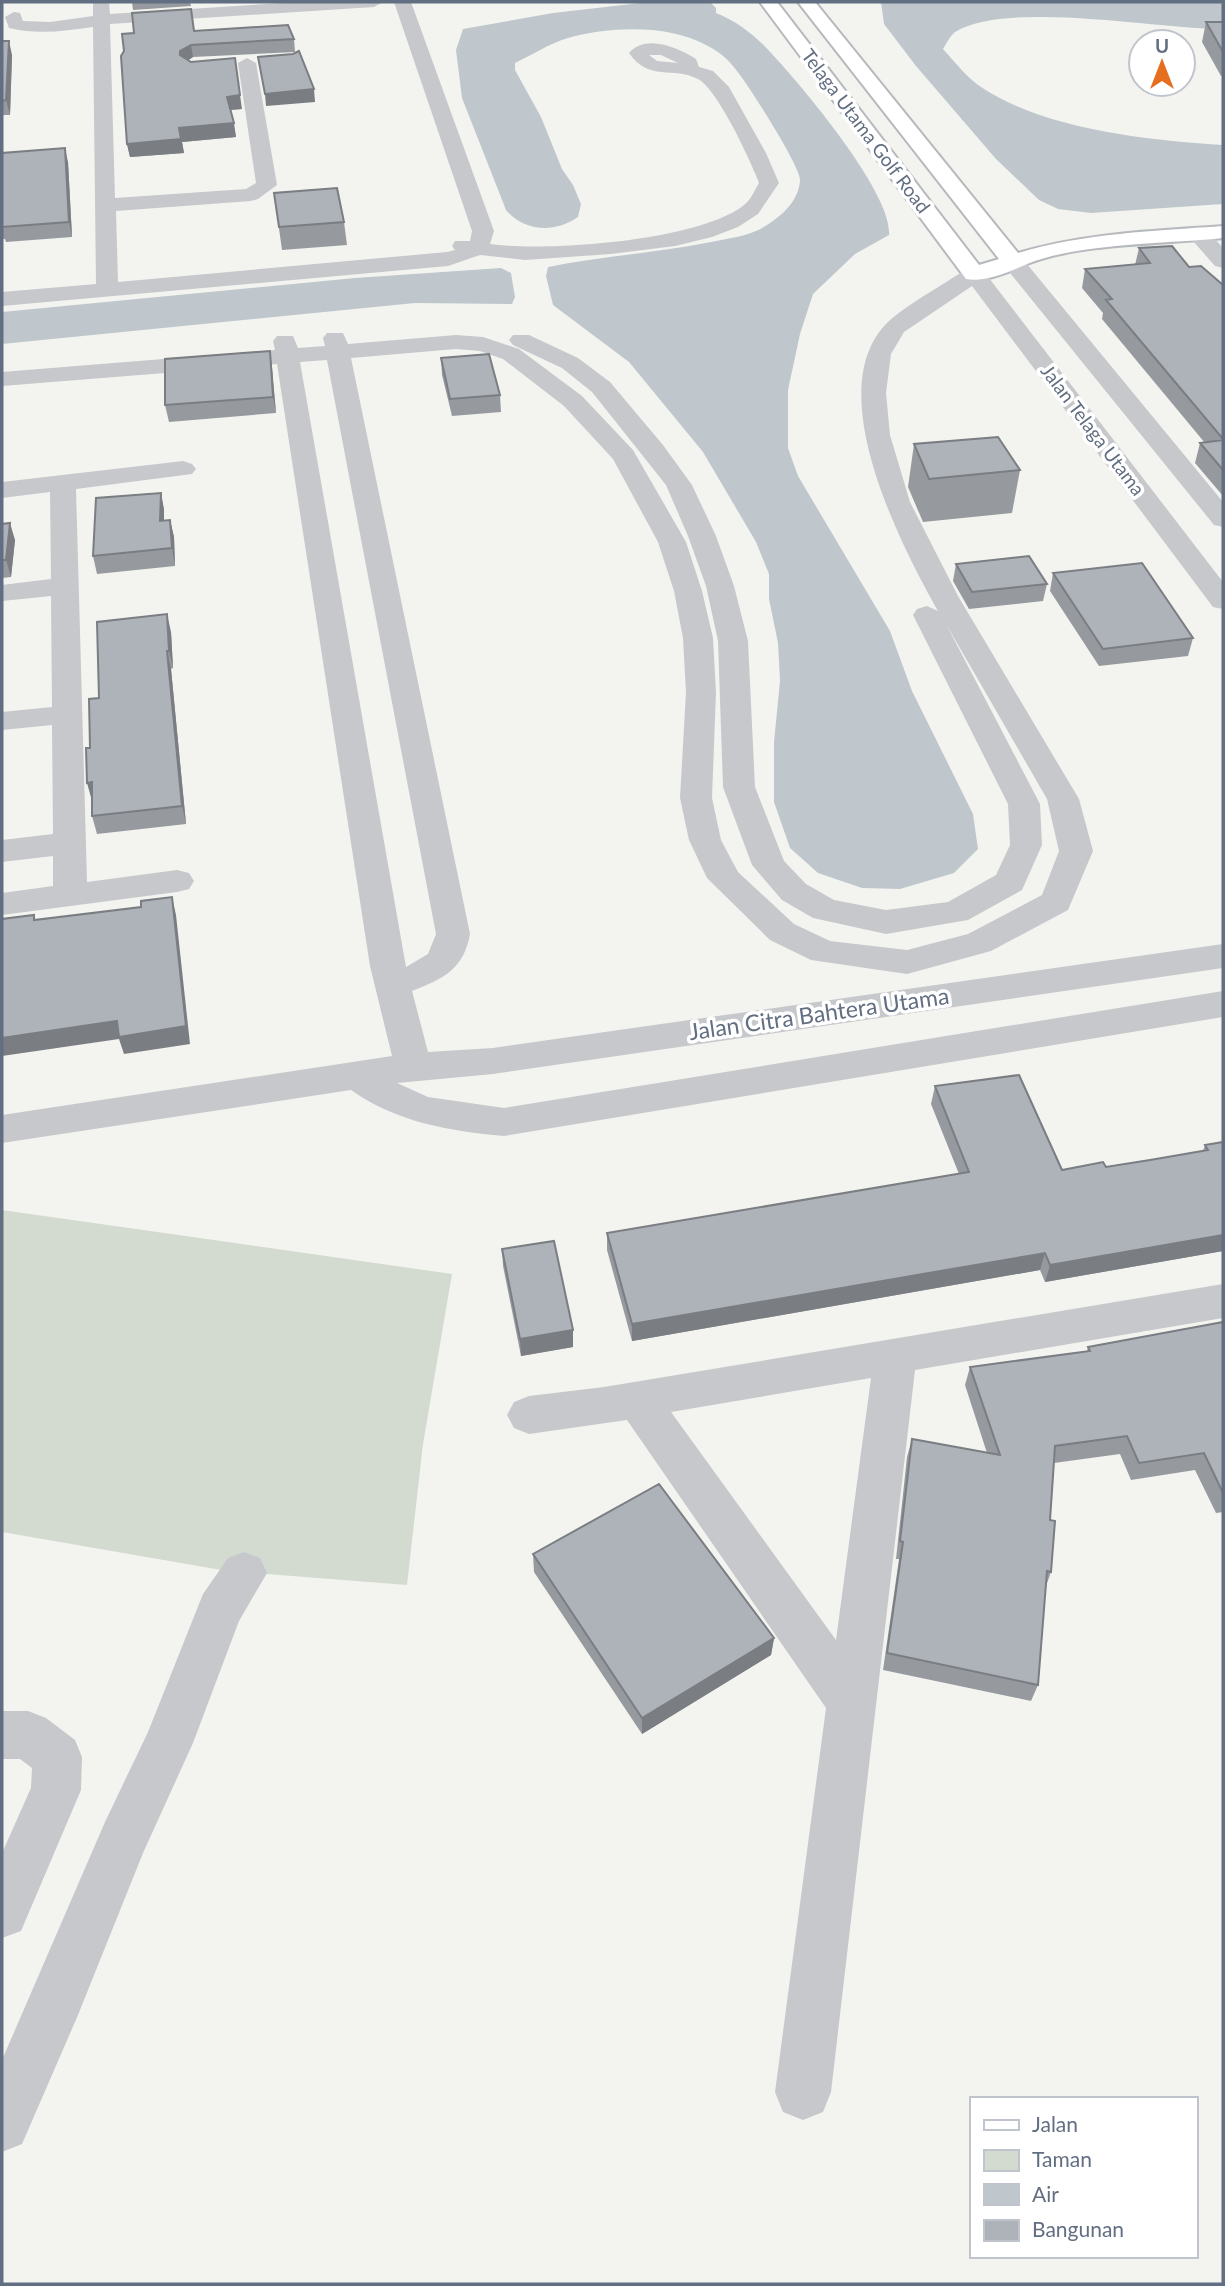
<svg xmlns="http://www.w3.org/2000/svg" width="1225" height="2286" viewBox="0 0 1225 2286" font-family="Lato,sans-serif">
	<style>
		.green { fill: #d3dbd0 }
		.water { fill: #bfc7cd }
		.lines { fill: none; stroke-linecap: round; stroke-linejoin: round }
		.major-casing { stroke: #b6b9bd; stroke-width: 4 }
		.minor { fill: #c6c8cc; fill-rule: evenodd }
		.major { fill: #fff; fill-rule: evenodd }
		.wall { fill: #969a9f }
		.shaded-wall { fill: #7a7d82 }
		.building { fill: #aeb3b9; stroke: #7a7d82; stroke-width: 2 }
		.labels { text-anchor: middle; stroke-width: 7; stroke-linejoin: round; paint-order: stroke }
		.far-street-label { font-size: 19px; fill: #626e81; stroke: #fff }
		.street-label { font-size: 23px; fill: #626e81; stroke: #fff }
	</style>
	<rect width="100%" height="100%" fill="#f3f4ef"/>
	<path class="green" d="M2,1210L452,1274L423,1444L407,1585L227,1571L2,1532Z"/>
	<path class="water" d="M649,2L711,3L716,8V13C737,21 757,37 772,54C802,86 893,194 889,235L855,254L813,294L800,334L788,390V448L798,476L890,631L912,691L973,814L978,849L954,873L900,889L862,888L818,873L790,848L774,802V742L780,681L778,643L769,599V574L756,542L703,452L629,362L553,305L546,276L548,267C602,256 657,253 711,242C729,238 751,236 767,225C783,215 799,200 800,180C801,167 745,79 733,66C725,56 716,50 704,44C665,24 609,27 568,38C550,43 532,55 515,63V70L541,117L562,169L573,185L581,204L578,217C555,233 525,232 506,210L462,98L456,50L463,29L553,13Z
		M881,2H1223V29C1157,29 1008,0 955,32C950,36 946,44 943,49C955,62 967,78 981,87C1046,130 1147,140 1223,145V204L1091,213L1058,209L1039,200L996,159L916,66L884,24Z
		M501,268L511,273L515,297L512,304L415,303L2,344V312L355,278Z"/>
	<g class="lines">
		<defs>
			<path id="major" d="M760,2H777L979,265L999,259L798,2H815L1018,253C1084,233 1155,231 1223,226V238C1166,244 1079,243 1027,264C1012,271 984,283 966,279Z"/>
		</defs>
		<use href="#major" class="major-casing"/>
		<path class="minor" d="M93,2H109L110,14L299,2H383L374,7L110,24L115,198L246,189L256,183L238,63L247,58L256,63L277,185L258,199L251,201L116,211L118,282L447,252L455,250L452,246L455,241H470L472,231L394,2H411L494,231L490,244C547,252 699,241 744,205C751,200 754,191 759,183L755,173C747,153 716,88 698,79C673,66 649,82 629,53C646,33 679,48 696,59L699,67L713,71L729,87L766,153L779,183L758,214L738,227L712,237L675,246L611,254L525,260L480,255L448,266L2,306V292L96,284L93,27C64,31 38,35 9,28L5,17L14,12L20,13L23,21L50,22L93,16ZM649,55H661L678,63L657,61Z
			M1197,227L1205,228L1223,248V268L1215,266L1186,233L1189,228Z
			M1014,256L1022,258L1223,502V527L1214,525L1006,268L1003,263L1006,258Z
			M974,267L982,269L1223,582V609L1213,607L972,286L904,332L891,354L886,393L890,435L910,502L958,596L1079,799L1093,851L1068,910L991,951L907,974L811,960L770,940L707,878L689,840L680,798L686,692L683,638L674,591L658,542L613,459L564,406L503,359L480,351L456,349L351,358L470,934C464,969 443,979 412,991L428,1052L493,1048L1223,944V968L493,1074L397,1083L428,1097L504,1108L1223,991V1017L504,1136C449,1131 396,1122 351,1090L2,1143V1115L392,1056L370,966L277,364L2,386V372L275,350L273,341L277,336H293L298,348L325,346L323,338L327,333H343L348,344L456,335L483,337L519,349L582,396L633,450L686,542L702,591L713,638L716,692L712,798L721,840L738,872L794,924L830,941L907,950L968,934L1042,895L1059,851L1047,799L946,624L1040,804L1042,845L1022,890L968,920L886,934L813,918L782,900L752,865L723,787L718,641L706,586L688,536L666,485L592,392L562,368L513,345L509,340L513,335H529L578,358L610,382L663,445L692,485L716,536L734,586L748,641L755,787L784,861L806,884L834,900L886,910L948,902L996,875L1010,845L1008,804L913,615L917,609L927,606L938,611C901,545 820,390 887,323C904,306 945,284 966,269ZM327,360L436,934L428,954L406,967L300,362Z
			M183,461L192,464L196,469L192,474L76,489L87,882L177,870L189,873L194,881L189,889L177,892L2,915V893L53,886V856L2,862V840L53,834L52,725L2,730V712L52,707L51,596L2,601V585L51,579L50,492L2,498V482Z
			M1223,1284V1318L915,1370L831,2092L823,2112L803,2120L783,2112L775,2092L826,1708L627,1420L529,1434L514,1428L507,1415L514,1402L529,1396L604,1387ZM871,1378L836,1640L671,1412Z
			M244,1552L260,1558L267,1573L239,1621L193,1743L143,1853L78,2015L22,2144L2,2152V2060L105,1822L148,1732L203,1594L228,1558Z
			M2,1711H28L46,1718L75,1740L82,1757L81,1790L21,1931L2,1938V1853L31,1788L32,1768L20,1759H2Z"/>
		<use href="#major" class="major"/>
	</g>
	<path class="wall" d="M132,2H190L191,6L133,10Z
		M1206,22H1223V76H1221L1202,42Z
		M194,31L294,39L295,52L193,57L188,60L242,109L230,110L236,137L182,142L184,153L130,157L127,144Z
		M2,41L12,55L10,115H2Z
		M2,153L68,162L72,237L6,242L5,239H2Z
		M274,193L344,222L347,245L282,250Z
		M1139,248L1189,267L1223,285V496L1195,463L1200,443H1205L1102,319L1103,313L1082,288L1085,269L1135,265Z
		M270,351L276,413L169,422L165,405Z
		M441,358L500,395L501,412L452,416L442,375Z
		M914,444L1020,470L1012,513L923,522L908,487Z
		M161,493L164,510V520H170L174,537L175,566L97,574L93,556Z
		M2,524L15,540L11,577L2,578Z
		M956,564L1047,584L1043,601L969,609L953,581Z
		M1053,573L1193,638L1188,656L1099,666L1050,591Z
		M171,632L173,668L171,669L186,824L97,834L92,816L90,748L99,698Z
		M935,1086L1062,1170L1106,1167L1203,1151L1205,1145L1223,1142V1251L1045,1282L1040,1270L632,1341L607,1250V1233L959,1174L931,1104Z
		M502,1249L573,1330V1347L521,1356L503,1266Z
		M1223,1322V1512L1216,1513L1195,1470L1131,1480L1120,1454L1054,1463L1050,1520L1051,1572L1046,1586L1038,1685L1031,1701L883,1670L899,1559H896L907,1457L912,1439L987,1453L965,1385L970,1367L1087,1352L1088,1347Z
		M533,1554L774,1638L771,1655L642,1734L534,1572Z"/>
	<path class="shaded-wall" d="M9,41L12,55L10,115L6,100Z
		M191,45L193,57L183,64V68L180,51Z
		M314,89L315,102L266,106L265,94Z
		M240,95L242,109L229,110L227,97Z
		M234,123L236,137L182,142L184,153L130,157L127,144L179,128Z
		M65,148L68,162L72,237L69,222Z
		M270,351L272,367L276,413L273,397Z
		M161,493L164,510V538L160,521Z
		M170,520L174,537L175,566L172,548Z
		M10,523L15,540L11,577L6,560Z
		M167,614L171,632L173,668L169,651Z
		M167,651L171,669L186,824L182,806Z
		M92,782V801L87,783Z
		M172,897L176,915L190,1044L124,1054L119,1039L2,1056V1038Z
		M1223,1235V1251L1045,1282L1050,1265Z
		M1045,1253L1040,1270L632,1341V1324Z
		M573,1330V1347L521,1356L520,1339Z
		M774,1638L771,1655L642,1734V1718Z"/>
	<path class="building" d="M191,9L194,31L288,25L294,39L191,45L180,51V55L191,62L235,58L240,95L227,97L234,123L179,128L181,139L127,144L121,56L124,51L122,34L134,33L132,13Z
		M1206,22H1223V52Z
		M2,41H9L6,100L2,101Z
		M299,51L314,89L265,94L258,57L293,54Z
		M65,148L69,222L2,227V153Z
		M337,188L344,222L279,227L274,193Z
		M1172,246L1189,267L1201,266L1223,285V439L1106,300L1112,299L1085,269L1150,263L1139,248Z
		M270,351L273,397L165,405V359Z
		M489,354L500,395L450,399L441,358Z
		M998,437L1020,470L929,479L914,444Z
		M1223,440V470L1200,443Z
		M161,493L160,521L170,520L172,548L93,556L96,498Z
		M10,523L6,560H2V524Z
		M1029,556L1047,584L972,592L956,564Z
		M1142,563L1193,638L1103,649L1053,573Z
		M167,614L169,651H167L182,806L92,816V782L87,783L86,748H90L89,699L99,698L97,622Z
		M172,897L186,1026L119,1037L117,1021L2,1038V919L34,915V920L141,907V901Z
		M1019,1075L1062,1170L1103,1162L1106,1167L1150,1160L1208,1150L1205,1145L1223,1142V1235L1050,1265L1045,1253L632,1324L607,1233L969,1172L935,1086Z
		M554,1241L573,1330L520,1339L502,1249Z
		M1223,1322V1493L1204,1453L1139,1463L1127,1436L1055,1446L1050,1520L1055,1521L1051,1572L1047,1571L1038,1685L887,1653L903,1542L900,1541L912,1439L1000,1455L970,1367L1090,1351L1088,1347Z
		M659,1484L774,1638L642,1718L533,1554Z"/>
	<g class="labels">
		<g class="far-street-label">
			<text transform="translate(866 131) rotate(53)" y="7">Telaga Utama Golf Road</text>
			<text transform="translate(1093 430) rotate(53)" y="7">Jalan Telaga Utama</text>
		</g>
		<g class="street-label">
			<text transform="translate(819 1014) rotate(-8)" y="8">Jalan Citra Bahtera Utama</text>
		</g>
	</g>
	<rect width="1225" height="2286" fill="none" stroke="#626e81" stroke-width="7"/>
	<rect x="970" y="2097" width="228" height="161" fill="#ffffff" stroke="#c0c5cd" stroke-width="2"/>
	<rect x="984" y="2120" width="35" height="10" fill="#ffffff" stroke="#c0c5cd" stroke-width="2"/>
	<text x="1032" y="2132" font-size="21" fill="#626e81">Jalan</text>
	<rect x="984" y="2150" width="35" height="21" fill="#d3dbd0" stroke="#c0c5cd" stroke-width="2"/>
	<text x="1032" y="2167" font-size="21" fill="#626e81">Taman</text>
	<rect x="984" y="2184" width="35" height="21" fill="#bfc7cd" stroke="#c0c5cd" stroke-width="2"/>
	<text x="1032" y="2202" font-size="21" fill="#626e81">Air</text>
	<rect x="984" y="2220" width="35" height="21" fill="#aeb3b9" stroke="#c0c5cd" stroke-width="2"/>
	<text x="1032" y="2237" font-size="21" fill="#626e81">Bangunan</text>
	<g transform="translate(1162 63)"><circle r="33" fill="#ffffff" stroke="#c0c5cd" stroke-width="2"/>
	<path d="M0-5L12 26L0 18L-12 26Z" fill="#e56f1e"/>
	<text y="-10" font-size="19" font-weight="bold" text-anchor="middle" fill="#626e81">U</text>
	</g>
</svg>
